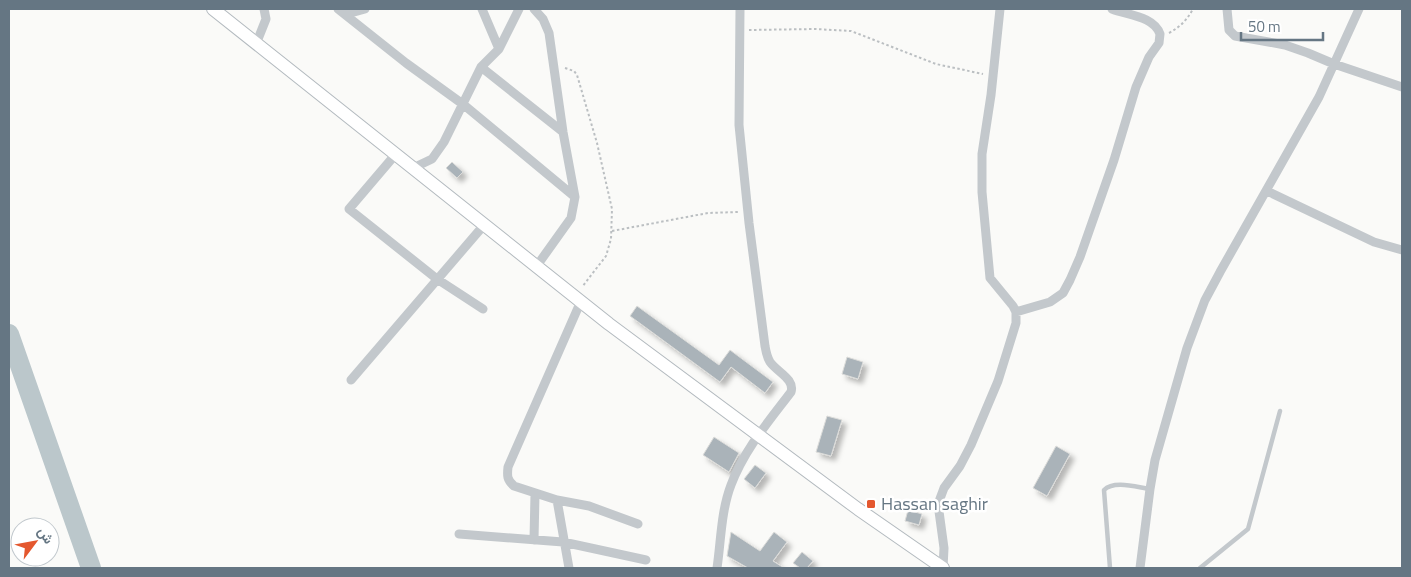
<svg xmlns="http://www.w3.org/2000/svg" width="1411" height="577" viewBox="0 0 1411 577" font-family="'Titillium Web',Vazirmatn,sans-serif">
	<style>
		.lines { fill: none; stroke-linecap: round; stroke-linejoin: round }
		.river { stroke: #bbc7cb; stroke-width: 20 }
		.building { fill: #aab3b9; stroke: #dcdcda; filter: url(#shadow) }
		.secondary-casing { stroke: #b3babf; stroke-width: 14 }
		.path { stroke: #bbbfc2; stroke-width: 2; stroke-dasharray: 2.5 2.5; stroke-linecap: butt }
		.lane { stroke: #c3c8cc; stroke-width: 4.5 }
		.street { stroke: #c3c8cc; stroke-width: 9 }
		.secondary { stroke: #fff; stroke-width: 12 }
		.poi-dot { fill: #e4572e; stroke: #fff; stroke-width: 2 }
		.labels { text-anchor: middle; stroke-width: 5; stroke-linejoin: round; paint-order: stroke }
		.poi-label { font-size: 18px; fill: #657683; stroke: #fff; text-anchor: start }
	</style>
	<defs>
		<filter id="shadow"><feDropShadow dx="4.5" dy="4.5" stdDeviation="2.5" flood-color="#0004"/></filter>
	</defs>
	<rect width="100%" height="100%" fill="#fafaf8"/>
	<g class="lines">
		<path class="river" d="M9,334L91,568"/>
	</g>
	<path class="building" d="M452,162L463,172L457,178L446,168Z
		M637,306L719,365L730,350L773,382L765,393L731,367L720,382L630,316Z
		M847,357L863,362L858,379L842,374Z
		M827,416L842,420L831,456L816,452Z
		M714,437L739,453L729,472L703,455Z
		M1056,446L1070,454L1047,496L1033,488Z
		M755,465L766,473L755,488L744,479Z
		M908,510L922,514L919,525L905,521Z
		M731,532L760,551L774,532L787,542L773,561L784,568H748L727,556Z
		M802,552L813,561L807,568H800L793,563Z"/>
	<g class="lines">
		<defs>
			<path id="secondary" d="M213,9L609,324L858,509L943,568"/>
		</defs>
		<use href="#secondary" class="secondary-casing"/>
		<path class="path" d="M749,30L815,29L851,31L936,64L983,74
			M1169,33C1180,27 1187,20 1193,9
			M565,68L574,71L577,75L597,143L612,209L611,239L606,256L582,287
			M612,231L708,213L738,212"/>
		<path class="lane" d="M1110,568L1104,490C1114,480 1136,487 1150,489
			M1200,568L1248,529L1280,411"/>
		<path class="street" d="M338,9L406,63L464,105L575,197
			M482,9L499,49
			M534,9L543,19L549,33L563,132L575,197L571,218L536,267
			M1227,9L1229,30L1235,36L1285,45L1308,53L1334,64L1402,87
			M347,14L365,9
			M256,44L266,19L264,9
			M481,67L563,132
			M395,155L349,209L437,279L483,309
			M413,168L432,159L444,142L481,67L499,49L519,9
			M1267,191L1374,242L1402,250
			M1016,312L1050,302L1063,293L1070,280L1080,257L1114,160L1136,87L1149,57L1159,43L1160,34C1154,16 1127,15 1112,9
			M351,380L484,225
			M557,500L589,506L638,524
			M459,534L563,542L646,560
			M534,540L535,494
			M569,568L557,500L514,486C507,480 507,476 508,467L581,301
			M717,568C721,541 721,511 731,485C744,450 769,421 791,392C795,379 777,372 770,362C767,357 766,352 765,346L749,223L739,125L740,9
			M943,568L944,548L938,504L944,488L960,466L971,445L998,381L1016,323V312L1013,306L990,278L982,192V154L991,95L1000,9
			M1140,568L1150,489L1155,460L1187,348L1205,300L1220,272L1319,97L1359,9"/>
		<use href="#secondary" class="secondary"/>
	</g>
	<rect class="poi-dot" x="866" y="499" width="10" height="10" rx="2.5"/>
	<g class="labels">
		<g class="poi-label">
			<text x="881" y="510">Hassan saghir</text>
		</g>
	</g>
	<rect width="1411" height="577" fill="none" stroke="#657683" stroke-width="20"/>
	<g transform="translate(35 542) rotate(58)"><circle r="24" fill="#ffffff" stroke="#c1c8cd"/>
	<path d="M0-4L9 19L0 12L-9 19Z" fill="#e4572e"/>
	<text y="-8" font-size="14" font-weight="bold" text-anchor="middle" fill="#657683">ش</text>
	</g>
	<path d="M1241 32v8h82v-8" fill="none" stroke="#657683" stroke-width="2.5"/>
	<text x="1248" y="32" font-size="15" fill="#657683" stroke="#ffffff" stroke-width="4" paint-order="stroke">50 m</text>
</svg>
